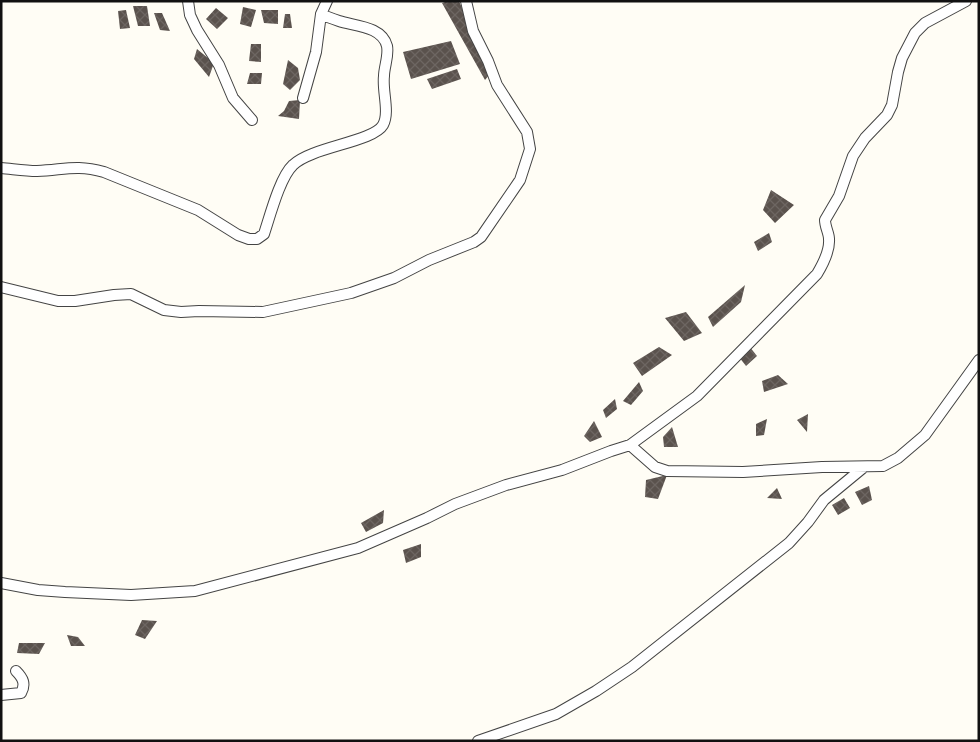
<svg xmlns="http://www.w3.org/2000/svg" width="980" height="742" viewBox="0 0 980 742" font-family="Literata,serif">
	<style>
		.building { fill: url(#building-cross-hatch) }
		.lines { fill: none; stroke-linecap: round; stroke-linejoin: round }
		.minor-casing { stroke: #444; stroke-width: 12 }
		.minor { stroke: #fff; stroke-width: 10 }
	</style>
	<defs>
		<pattern id="building-cross-hatch" width="8" height="8" patternUnits="userSpaceOnUse" patternTransform="scale(1.25)"><rect width="8" height="8" fill="#5a524d"/><path d="M0 0l8 8M0 8l8-8" fill="none" stroke="#6d6662"/></pattern>
	</defs>
	<rect width="100%" height="100%" fill="#fffdf5"/>
	<path class="building" d="M448,1H459L490,74L485,80L442,3Z
		M133,6H147L150,26H138Z
		M243,7L256,10L251,27L240,24Z
		M216,8L228,18L217,29L206,19Z
		M126,10L130,28L120,29L118,11Z
		M261,10H278V24L264,23Z
		M154,13H162L170,31L160,30Z
		M285,14H290L292,28H283Z
		M451,41L460,64L411,79L403,52Z
		M251,44H261V62L249,61Z
		M197,49L214,63L209,77L194,59Z
		M288,60L298,68L300,80L290,90L283,84Z
		M457,69L461,79L432,89L427,79Z
		M250,73H262L261,84H247Z
		M300,100L299,119L278,116L284,111L289,101Z
		M771,190L794,205L775,223L763,210Z
		M769,233L772,242L758,251L754,242Z
		M745,285L741,302L713,327L708,317Z
		M686,312L702,333L684,341L665,318Z
		M749,346L757,356L746,366L739,357Z
		M659,347L672,355L642,376L633,363Z
		M778,375L788,384L764,392L762,381Z
		M639,382L643,391L631,405L623,401Z
		M615,399L617,409L606,418L603,410Z
		M808,414L807,432L797,420Z
		M767,419L764,435L756,436V424Z
		M594,421L602,437L590,442L584,436Z
		M672,427L678,447H664L663,437Z
		M667,475L658,499L645,497L646,480Z
		M869,486L872,500L862,505L855,492Z
		M777,488L782,499L767,498Z
		M844,498L850,508L838,515L832,505Z
		M384,510L383,523L366,532L361,523Z
		M421,544V557L406,563L403,550Z
		M142,620L157,621L145,639L135,635Z
		M67,635L78,637L85,646H71Z
		M19,643H45L39,654L17,653Z"/>
	<g class="lines">
		<defs>
			<path id="minor" d="M188,1L190,15L197,30L219,65L233,98L252,120
				M303,98L316,52L321,14L327,1
				M1,168C13,169 25,171 37,171C64,170 76,164 104,172L198,210L238,235L249,239H257L264,234C270,216 280,177 293,165C311,147 373,142 383,125C390,112 382,91 384,76C384,67 389,56 387,46C382,26 354,26 339,21C333,19 327,17 321,14
				M1,287L58,301H75L114,295L131,294L164,310L181,312L199,311L263,312L351,293L394,278L429,260L474,242L481,237L520,180L530,149L527,132L497,85L488,61L473,31L466,1
				M630,445L655,467L667,471L743,472L822,467L883,466L898,458L925,435L979,360
				M1,583L38,590L65,592L131,595L195,591L358,548L427,518L455,504L506,485L562,470L611,451L630,445L697,396L817,274C823,264 830,251 829,239C829,233 825,227 825,220L839,196L853,156L865,138L887,115L892,105L898,72L902,58L915,33L925,23L966,1
				M1,695L21,693C26,684 23,678 16,671
				M478,741L556,714L596,691L632,667L789,543L808,522L824,500L864,467"/>
		</defs>
		<use href="#minor" class="minor-casing"/>
		<use href="#minor" class="minor"/>
	</g>
	<rect width="980" height="742" fill="none" stroke="#111111" stroke-width="5"/>
</svg>
